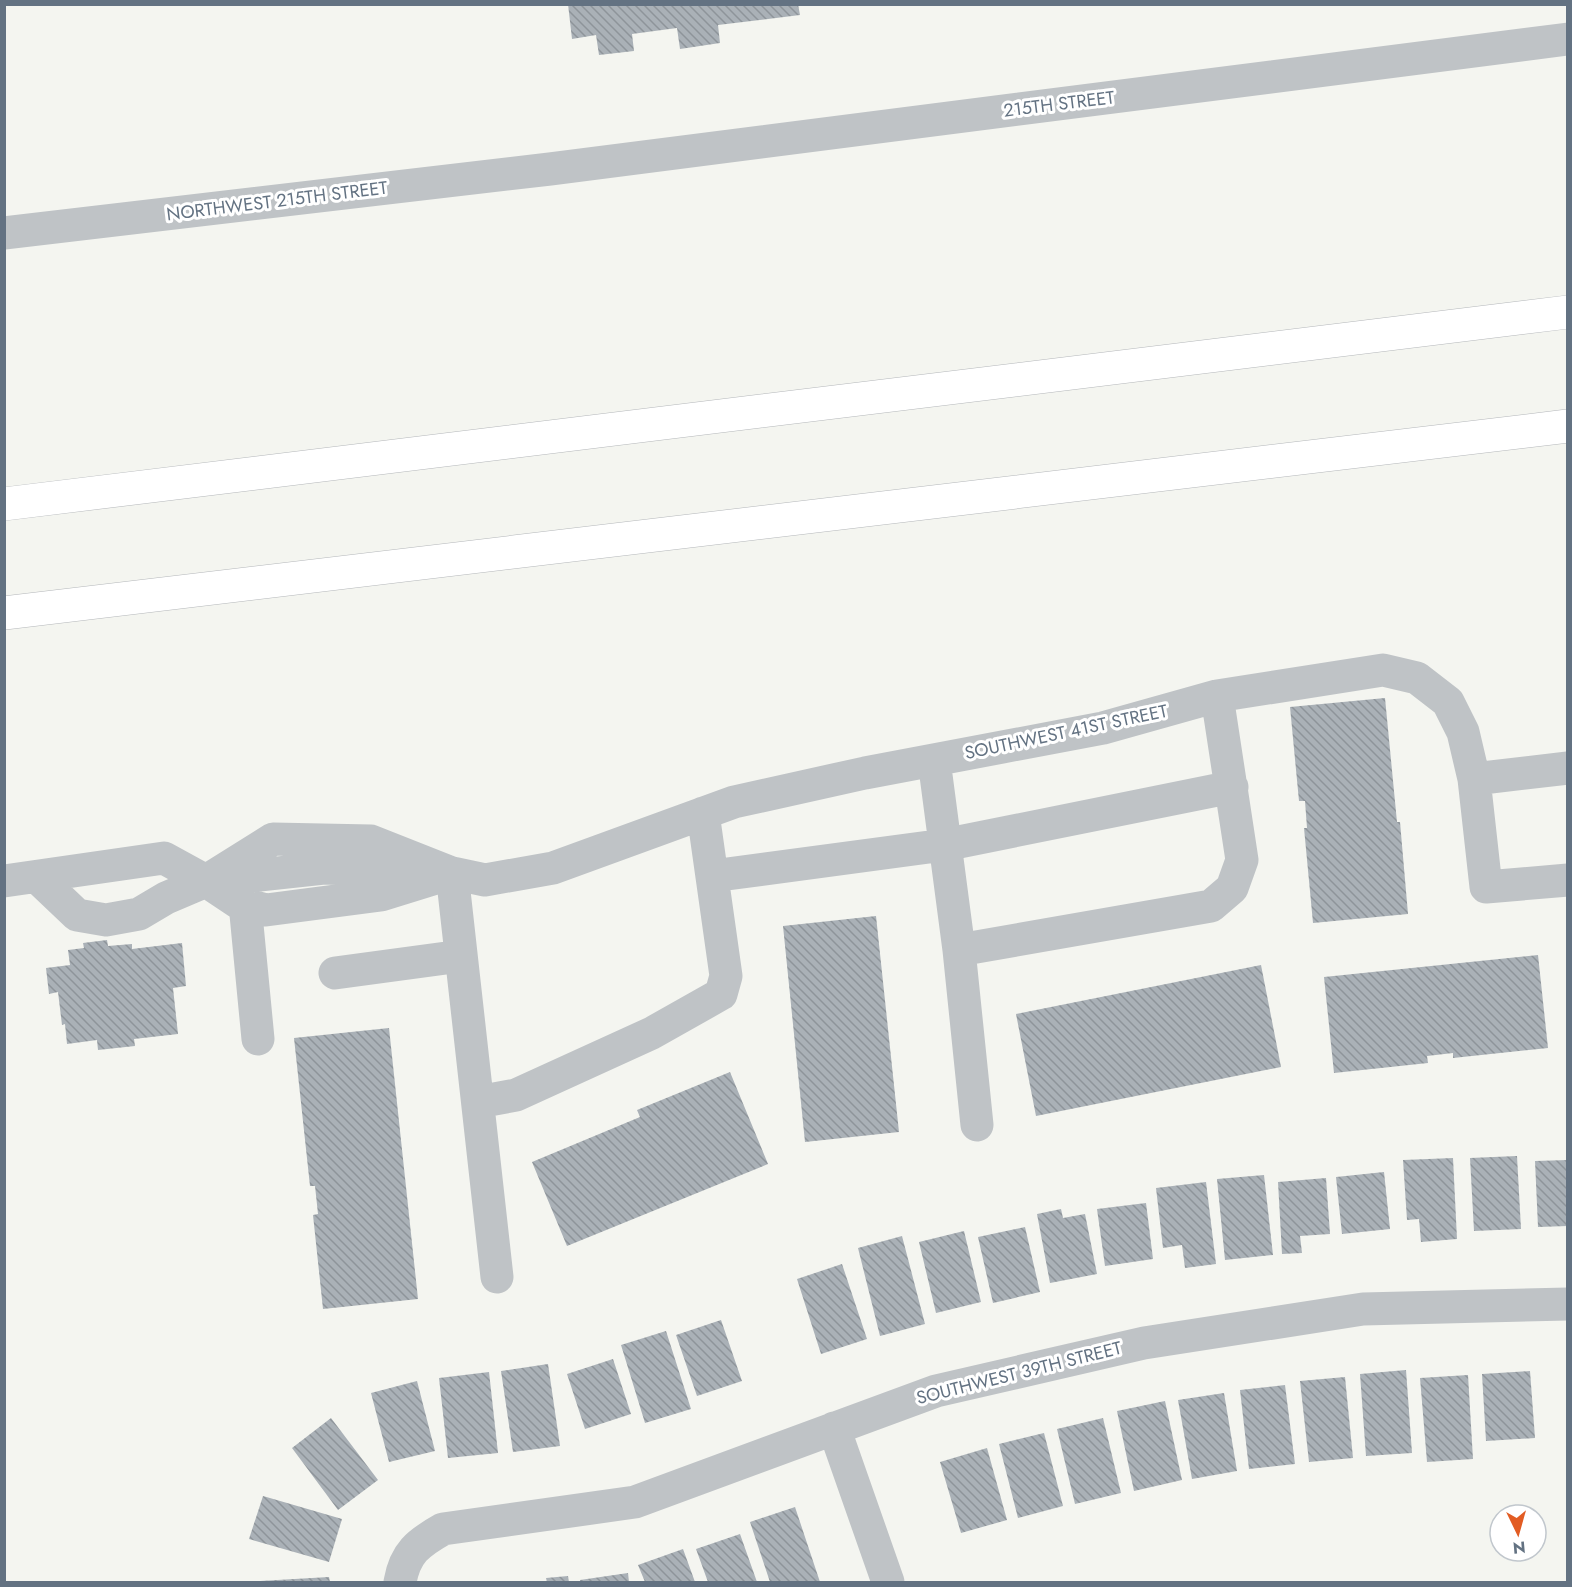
<svg xmlns="http://www.w3.org/2000/svg" width="1572" height="1587" viewBox="0 0 1572 1587" font-family="Jost,sans-serif">
	<style>
		.building { fill: url(#building-back-hatch) }
		.lines { fill: none; stroke-linecap: round; stroke-linejoin: round }
		.highway-casing { stroke: #b4b7ba; stroke-width: 34 }
		.minor { stroke: #bfc3c6; stroke-width: 33 }
		.highway { stroke: #fff; stroke-width: 33 }
		.labels { text-anchor: middle; stroke-width: 6; stroke-linejoin: round; paint-order: stroke }
		.street-label { font-size: 18px; fill: #637282; stroke: #fff }
	</style>
	<defs>
		<pattern id="building-back-hatch" width="6" height="6" patternUnits="userSpaceOnUse" patternTransform="scale(1.5)"><rect width="6" height="6" fill="#aab1b7"/><path d="M-1 5l2 2M0 0l6 6M5-1l2 2" fill="none" stroke="#8e949a"/></pattern>
	</defs>
	<rect width="100%" height="100%" fill="#f4f5f0"/>
	<path class="building" d="M568,4H798L800,15L718,25L720,43L680,49L677,28L632,34L634,51L599,55L596,35L572,39Z
		M1385,698L1397,822H1400L1408,914L1313,923L1304,828H1307L1305,801H1299L1290,707Z
		M876,916L899,1132L805,1142L783,926Z
		M107,940L108,946L132,944V949L182,943L186,986L173,988L178,1034L134,1039L135,1046L98,1050L97,1040L67,1044L65,1024L62,1025L58,992L49,994L46,968L70,965L68,950L84,948L83,943Z
		M1538,955L1548,1048L1453,1058V1053L1427,1056L1428,1063L1334,1073L1324,977Z
		M1261,965L1281,1067L1036,1116L1016,1014Z
		M389,1028L418,1299L323,1309L313,1215L318,1214L315,1186H310L294,1038Z
		M730,1072L768,1164L567,1246L532,1162L640,1117L637,1110Z
		M1517,1156L1521,1229L1474,1231L1470,1158Z
		M1453,1158L1457,1239L1421,1242L1419,1219L1407,1220L1403,1160Z
		M1568,1160V1226L1538,1227L1535,1161Z
		M1384,1172L1390,1229L1342,1234L1336,1177Z
		M1264,1175L1273,1255L1225,1260L1217,1179Z
		M1326,1178L1330,1234L1300,1236L1302,1253L1282,1254L1278,1182Z
		M1206,1182L1216,1264L1185,1268L1182,1245L1163,1248L1156,1188Z
		M1146,1203L1153,1259L1105,1266L1097,1209Z
		M1061,1209L1063,1218L1085,1214L1097,1274L1050,1283L1037,1214Z
		M1025,1227L1040,1292L993,1303L978,1237Z
		M964,1231L981,1302L936,1313L919,1242Z
		M902,1236L925,1324L880,1336L858,1248Z
		M842,1264L867,1339L821,1354L797,1279Z
		M721,1320L742,1381L697,1396L676,1335Z
		M666,1331L691,1409L645,1423L621,1345Z
		M613,1359L631,1414L585,1429L567,1374Z
		M548,1364L560,1446L513,1452L501,1371Z
		M1406,1370L1412,1453L1366,1456L1360,1374Z
		M1530,1371L1535,1438L1486,1441L1482,1374Z
		M489,1372L498,1453L448,1458L439,1378Z
		M1468,1375L1473,1459L1427,1462L1420,1378Z
		M1345,1377L1353,1458L1309,1462L1300,1381Z
		M417,1381L435,1451L389,1462L371,1393Z
		M1285,1385L1295,1464L1249,1469L1240,1390Z
		M1224,1393L1237,1471L1192,1479L1178,1400Z
		M1165,1401L1182,1480L1134,1491L1117,1411Z
		M331,1418L378,1480L338,1510L292,1448Z
		M1103,1418L1121,1493L1075,1504L1057,1429Z
		M1044,1433L1063,1506L1018,1518L999,1444Z
		M987,1448L1007,1520L961,1533L940,1462Z
		M263,1496L342,1519L329,1562L249,1539Z
		M795,1507L820,1582H770L750,1522Z
		M740,1534L757,1582H708L696,1549Z
		M683,1549L695,1582H645L638,1565Z
		M628,1573L629,1582H580V1580Z
		M568,1576L569,1582H547L546,1578Z
		M329,1577L330,1582H260V1581Z"/>
	<g class="lines">
		<defs>
			<path id="highway" d="M4,504L1568,312
				M4,613L1568,426"/>
		</defs>
		<use href="#highway" class="highway-casing"/>
		<path class="minor" d="M4,233L550,169L1568,39
			M934,760L959,950L977,1125
			M1474,779L1568,768
			M452,873L497,1277
			M712,876L944,845L1232,787
			M37,877L77,915L106,920L139,914L166,898L206,881L273,839L371,841L452,873L485,880L553,868L734,802L865,773L1103,728L1217,696L1383,670L1417,678L1448,702L1463,732L1474,779L1486,887L1568,880
			M213,880L324,868L425,872
			M4,881L164,858L206,881L239,903L266,910L381,895L452,873
			M245,904L258,1039
			M959,950L1211,906L1232,888L1242,860L1217,696
			M335,973L461,956
			M478,1102L516,1095L652,1033L721,994L726,976L703,813
			M834,1428L888,1582
			M400,1582C405,1553 418,1543 443,1529L635,1502L936,1391L1144,1343L1363,1309L1568,1304"/>
		<use href="#highway" class="highway"/>
	</g>
	<g class="labels">
		<g class="street-label">
			<text transform="translate(1059 104) rotate(-7)" y="6">215TH STREET</text>
			<text transform="translate(277 201) rotate(-7)" y="6">NORTHWEST 215TH STREET</text>
			<text transform="translate(1066 732) rotate(-12)" y="6">SOUTHWEST 41ST STREET</text>
			<text transform="translate(1019 1373) rotate(-14)" y="6">SOUTHWEST 39TH STREET</text>
		</g>
	</g>
	<rect width="1572" height="1587" fill="none" stroke="#637282" stroke-width="12"/>
	<g transform="translate(1518 1533) rotate(175)"><circle r="28" fill="#ffffff" stroke="#c1c7cd" stroke-width="1.5"/>
	<path d="M0-4.5L10 22L0 15L-10 22Z" fill="#e25c23"/>
	<text y="-9" font-size="16" font-weight="bold" text-anchor="middle" fill="#637282">N</text>
	</g>
</svg>
